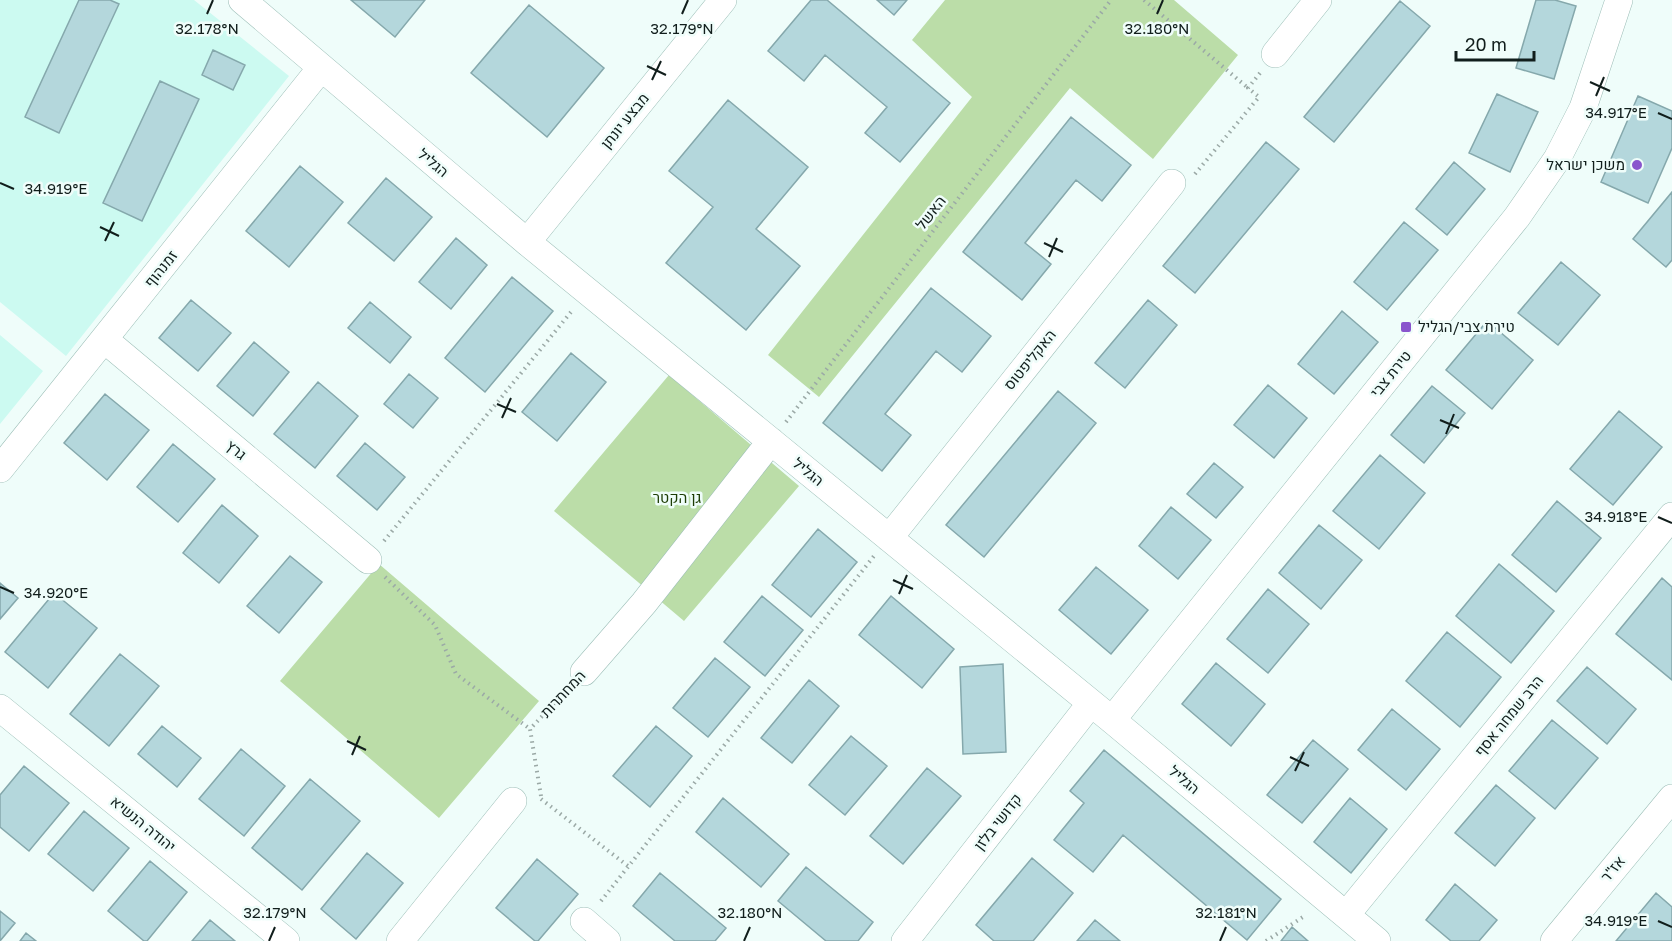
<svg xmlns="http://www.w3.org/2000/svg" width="1672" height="941" viewBox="0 0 1672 941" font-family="'Golos Text',Heebo,sans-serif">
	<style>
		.built { fill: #ccfaf1 }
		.green { fill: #bbdda8 }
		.building { fill: #b4d7dc; stroke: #85a8ac; stroke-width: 1.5 }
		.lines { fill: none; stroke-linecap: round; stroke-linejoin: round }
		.minor-casing { stroke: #9dbfb8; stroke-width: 28 }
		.path { stroke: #9ba9a6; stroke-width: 4; stroke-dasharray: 1.5 4.5; stroke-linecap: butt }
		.minor { stroke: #fff; stroke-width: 27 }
		.ticks { fill: none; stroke: #111e1c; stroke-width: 2 }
		.poi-dot { fill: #8955cd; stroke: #effdfa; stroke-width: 2 }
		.labels { text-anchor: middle; stroke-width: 5; stroke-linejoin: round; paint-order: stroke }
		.street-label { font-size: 15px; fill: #111e1c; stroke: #effdfa }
		.poi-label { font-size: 15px; fill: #111e1c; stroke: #effdfa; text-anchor: end }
		.park-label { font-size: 15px; fill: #1e3d05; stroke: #effdfa }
		.ticks-label { font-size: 15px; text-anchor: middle; fill: #111e1c; stroke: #effdfa; stroke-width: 5; stroke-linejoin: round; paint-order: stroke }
	</style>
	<rect width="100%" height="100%" fill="#effdfa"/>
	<path class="built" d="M0,0H194L289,76L66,356L0,302Z
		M0,335L43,371L0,424Z"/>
	<path class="green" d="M945,0H1174L1238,55L1153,159L1070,88L819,397L768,355L972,97L912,40Z
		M669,375L799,486L684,621L554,511Z
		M379,564L539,701L439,818L280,681Z"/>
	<path class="building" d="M79,0H110L119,4L59,133L25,117Z
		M351,0H425L395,37Z
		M811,0H827L950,103L900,162L865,133L887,107L825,55L804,81L768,51Z
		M877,0H907L894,15Z
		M1536,0H1555L1576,6L1554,79L1516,68Z
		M1400,1L1430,26L1334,142L1304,117Z
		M529,5L604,68L547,137L471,73Z
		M213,50L245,65L233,90L202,75Z
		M160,81L199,99L142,221L103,203Z
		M1497,94L1538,112L1510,172L1469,153Z
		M1638,96L1672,111V148L1648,203L1601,182Z
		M728,100L808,167L756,229L800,266L746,330L666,263L713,207L669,171Z
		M1071,117L1131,165L1102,201L1076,180L1025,243L1051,264L1022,300L963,252Z
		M1266,142L1299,169L1195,293L1163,266Z
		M1454,162L1485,189L1447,235L1416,209Z
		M300,166L343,202L289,267L246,231Z
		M386,178L432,217L394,261L348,223Z
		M1672,192V260L1666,267L1633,239Z
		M1404,222L1438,250L1387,310L1354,282Z
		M456,238L487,265L451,309L419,282Z
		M1561,262L1600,295L1558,345L1518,313Z
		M512,277L553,311L485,392L445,358Z
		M931,288L991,336L962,372L936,351L885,414L911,435L882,471L823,423Z
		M191,300L231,333L198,371L159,338Z
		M1148,300L1177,325L1125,388L1095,363Z
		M370,302L411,337L390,363L348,328Z
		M1342,311L1378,342L1334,394L1298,364Z
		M1487,321L1533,360L1492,409L1446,370Z
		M254,342L289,372L253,416L217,386Z
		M571,353L606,382L557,441L522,412Z
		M409,374L438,398L413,428L384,404Z
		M318,382L358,416L315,468L274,434Z
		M1268,385L1307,418L1274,458L1234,425Z
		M1432,386L1465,413L1424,463L1391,435Z
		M1058,391L1096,423L984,557L946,525Z
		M105,394L149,430L107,480L64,443Z
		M1619,411L1662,447L1613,505L1570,469Z
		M365,443L405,477L377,510L337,476Z
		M173,444L215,479L178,522L137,487Z
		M1380,455L1425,493L1379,549L1333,511Z
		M1214,463L1243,487L1216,518L1187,494Z
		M1557,501L1601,538L1556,592L1512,555Z
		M222,505L258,536L219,583L183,553Z
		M1171,507L1211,540L1178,579L1139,546Z
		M1319,525L1362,560L1321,609L1279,573Z
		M818,529L857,562L811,617L772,585Z
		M290,556L322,582L279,633L247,606Z
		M1499,564L1554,611L1511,663L1456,616Z
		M1096,567L1148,610L1111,654L1059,610Z
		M1662,578L1672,587V680L1616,634Z
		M0,583L18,598L0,619Z
		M1268,589L1309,624L1268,673L1227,639Z
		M54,593L97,628L48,688L5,652Z
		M762,596L803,630L765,676L724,642Z
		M891,596L954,649L922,688L859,635Z
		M1447,632L1501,677L1460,727L1406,681Z
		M120,654L159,686L109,746L70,714Z
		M715,658L750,687L708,737L673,708Z
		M1216,663L1265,704L1231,746L1182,704Z
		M1003,664L1006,752L963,754L960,667Z
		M1587,667L1636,709L1607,744L1557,701Z
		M809,680L839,706L792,763L761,738Z
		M1392,709L1440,749L1406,790L1358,750Z
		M1552,720L1598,758L1555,809L1509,771Z
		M162,726L201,758L177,787L138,754Z
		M656,726L692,756L650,807L613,776Z
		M851,736L887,766L845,815L809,785Z
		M1313,740L1348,769L1302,823L1267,795Z
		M241,749L285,786L244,836L199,799Z
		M1104,750L1281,899L1247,940L1123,835L1093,872L1054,840L1084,803L1070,791Z
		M24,766L69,803L29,851L0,827V795Z
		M927,768L961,796L903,864L870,836Z
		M310,779L360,821L302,890L252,848Z
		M1496,785L1535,818L1495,866L1455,833Z
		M723,798L789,854L761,887L696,832Z
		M1350,798L1387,829L1351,873L1314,842Z
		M84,811L129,848L93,891L48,854Z
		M367,853L403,883L356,939L321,909Z
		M1032,858L1073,893L1033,941H994L976,925Z
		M537,859L578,894L538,941H535L496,908Z
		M150,861L187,892L147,941H144L108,911Z
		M806,867L873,922L858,941H826L778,901Z
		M660,873L726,928L715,941H675L633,906Z
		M1455,884L1497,920L1479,941H1451L1426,920Z
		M1656,893L1672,907V941H1616Z
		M0,911L15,923L0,941Z
		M210,920L235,941H192Z
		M1095,920L1120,941H1077Z
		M1292,927L1308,941H1281Z
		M26,933L36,941H20Z"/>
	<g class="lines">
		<defs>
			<path id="minor" d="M242,0L527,242L1112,720L1377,941
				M1275,54L1318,0
				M527,242L723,0
				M105,340L368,560
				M0,469L321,68
				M889,538L1172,183
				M584,672L644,603L771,441
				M0,708L286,941
				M1112,720L1517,217L1557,159L1583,108L1619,0
				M1346,915L1672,516
				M584,921L607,941
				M400,941L513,801
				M905,941L1091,703
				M1554,941L1672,798"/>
		</defs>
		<use href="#minor" class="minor-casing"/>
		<path class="path" d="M1144,0L1248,88
			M1195,174L1259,97L1248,88L1260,73
			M786,422L1111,0
			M384,541L571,312
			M385,577L435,625L456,674L530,729
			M541,796L530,729L567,690
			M541,799L628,866
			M601,901L874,556
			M1266,941L1306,915"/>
		<use href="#minor" class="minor"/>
	</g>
	<path class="ticks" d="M207,14L213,0M682,14L688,0M1157,14L1163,0M647,66L666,75M652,80L661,61M1590,82L1610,91M1596,96L1604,77M1658,113L1672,119M0,183L14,189M100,227L119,236M105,241L114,222M1044,243L1063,252M1049,257L1057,238M497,404L516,412M502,418L511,398M1440,420L1459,428M1446,434L1454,414M1658,517L1672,523M893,580L913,589M0,587L14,593M899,594L907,575M347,741L366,750M352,755L360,736M1290,757L1309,766M1295,771L1304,752M1658,921L1672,927M269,941L275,927M744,941L750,927M1220,941L1226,927"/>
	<g class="poi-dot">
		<circle cx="1637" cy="165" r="6"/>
		<rect x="1400" y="321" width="12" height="12" rx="3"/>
	</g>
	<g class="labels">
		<g class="street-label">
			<text transform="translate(625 121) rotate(-51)" y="5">מבצע יונתן</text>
			<text transform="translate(433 163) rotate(40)" y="5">הגליל</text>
			<text transform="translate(931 213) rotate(-52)" y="5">האשל</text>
			<text transform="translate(161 269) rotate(-51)" y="5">זמנהוף</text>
			<text transform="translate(1030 360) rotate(-51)" y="5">האקליפטוס</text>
			<text transform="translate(1391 374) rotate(-51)" y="5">טירת צבי</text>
			<text transform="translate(236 450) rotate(40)" y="5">גרץ</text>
			<text transform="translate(808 472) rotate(39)" y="5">הגליל</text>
			<text transform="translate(563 694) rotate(-47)" y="5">המחתרות</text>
			<text transform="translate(1509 716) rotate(-51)" y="5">הרב שמחה אסף</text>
			<text transform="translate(1184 780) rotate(40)" y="5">הגליל</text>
			<text transform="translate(998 822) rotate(-52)" y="5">קדושי בלזן</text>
			<text transform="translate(143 824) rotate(39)" y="5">יהודה הנשיא</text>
			<text transform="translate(1613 869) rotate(-50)" y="5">אז"ר</text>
		</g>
		<g class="poi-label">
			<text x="1625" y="170">משכן ישראל</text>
			<text x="1418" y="332" text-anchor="start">טירת צבי/הגליל</text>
		</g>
		<g class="park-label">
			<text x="677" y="503">גן הקטר</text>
		</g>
	</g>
	<g class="ticks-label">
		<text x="207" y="34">32.178°N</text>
		<text x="682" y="34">32.179°N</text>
		<text x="1157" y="34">32.180°N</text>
		<text x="1616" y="118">34.917°E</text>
		<text x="56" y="194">34.919°E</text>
		<text x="1616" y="522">34.918°E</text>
		<text x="56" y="598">34.920°E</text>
		<text x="275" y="918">32.179°N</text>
		<text x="750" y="918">32.180°N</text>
		<text x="1226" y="918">32.181°N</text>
		<text x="1616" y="926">34.919°E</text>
	</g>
	<path d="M1456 51v9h78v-9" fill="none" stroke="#111e1c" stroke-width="3"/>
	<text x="1465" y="51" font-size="18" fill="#111e1c" stroke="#effdfa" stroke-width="4.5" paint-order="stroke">20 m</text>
</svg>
